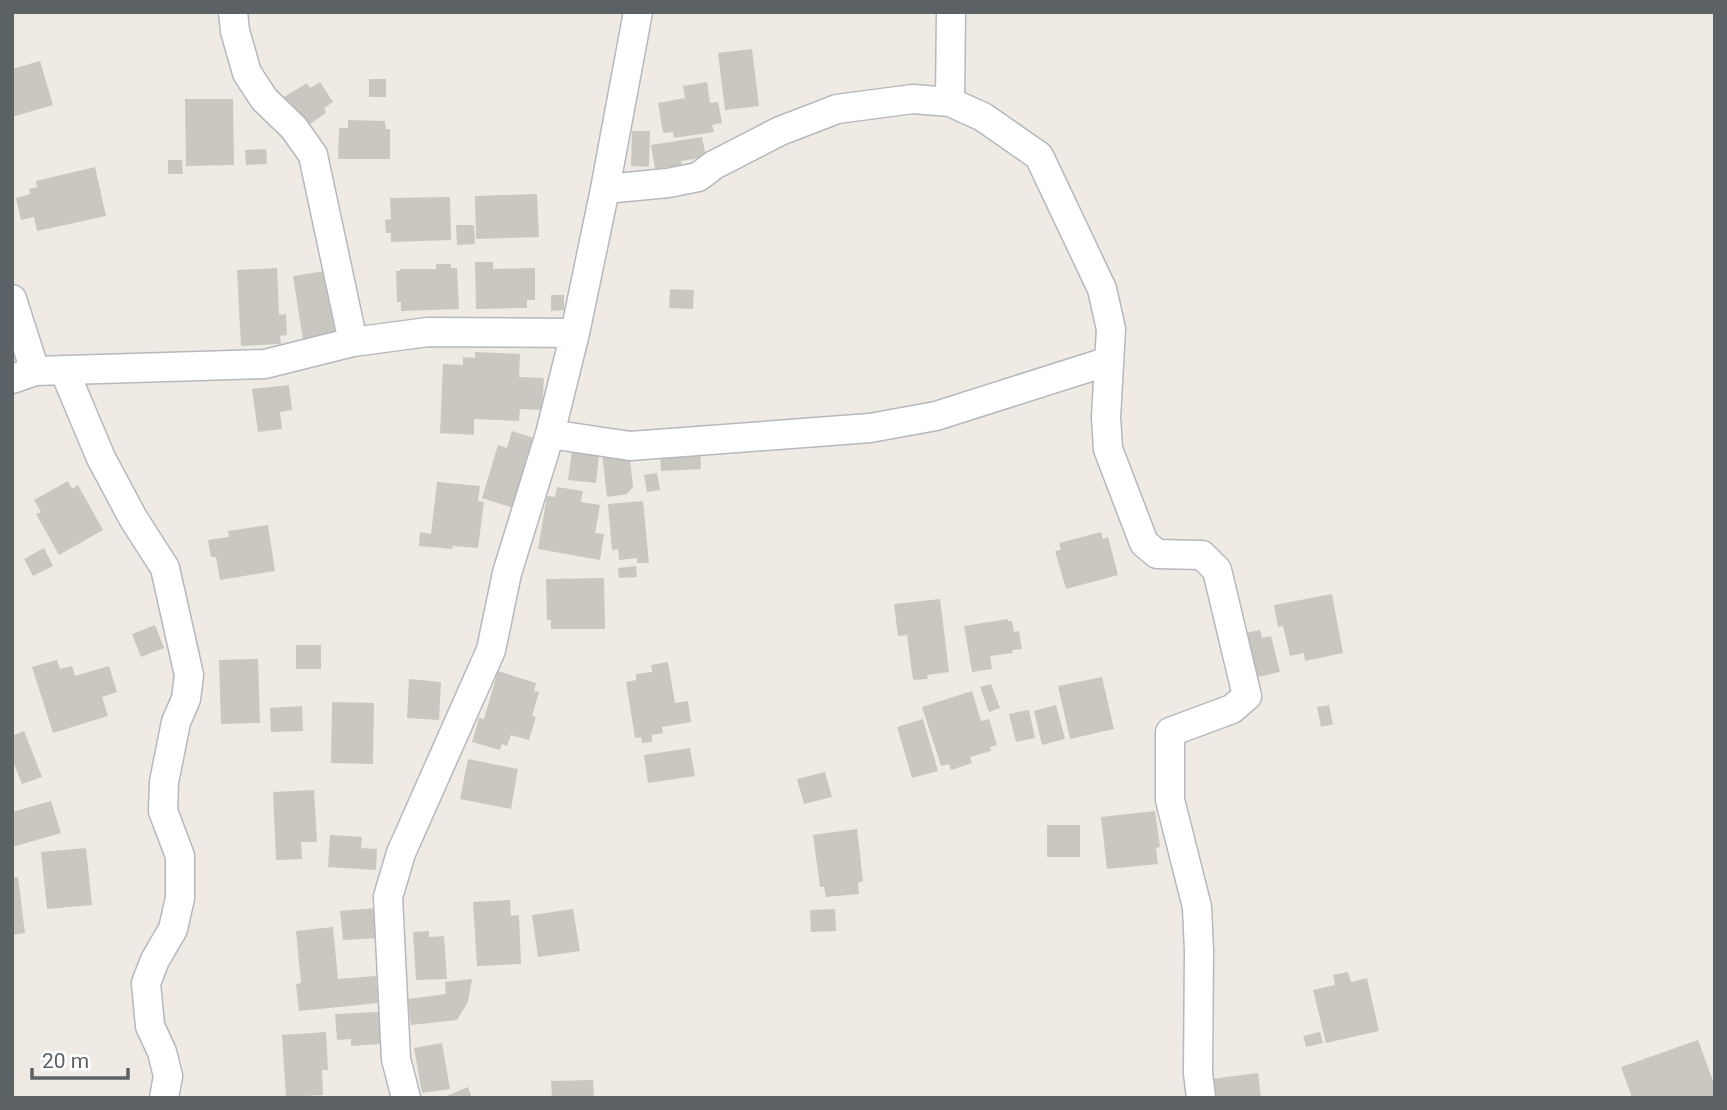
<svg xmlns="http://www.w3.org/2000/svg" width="1727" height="1110" viewBox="0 0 1727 1110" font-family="Roboto,sans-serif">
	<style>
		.building { fill: #cac6c0 }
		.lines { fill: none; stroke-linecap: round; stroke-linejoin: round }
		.minor-casing { stroke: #b5b8bc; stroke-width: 31 }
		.minor { stroke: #fff; stroke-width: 28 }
	</style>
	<rect width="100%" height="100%" fill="#efebe4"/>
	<path class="building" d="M752,49L759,106L725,110L718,53Z
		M40,61L53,105L12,117V69Z
		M369,79H386V97H369Z
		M320,82L333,102L324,108L326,113L304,128L284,97L307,83L310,88Z
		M707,82L710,103L718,102L722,123L712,125L714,132L674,138L673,132L663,133L658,103L685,98L683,86Z
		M185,99H233L234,165L186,166Z
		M348,120L385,121L386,129H390V159H338L339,128H348Z
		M632,131H650L649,167L631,166Z
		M702,137L706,157L681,161L682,165L655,169L651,145Z
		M266,149L267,164L246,165L245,150Z
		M168,160H182L183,174H168Z
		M95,167L106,216L37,231L34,217L21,220L16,198L30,194L29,189L37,187L36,181Z
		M537,194L539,237L476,239L475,196Z
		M450,197L451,240L391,242V233H386L385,220L391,219L390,198Z
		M456,225H474L475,244L457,245Z
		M475,262H493V269L535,268V300H527V308L476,309Z
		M436,264H451V268H457L459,309L401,311V302H397L396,271H400V269H436Z
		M277,268L279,315L286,314L287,335L280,336L281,344L241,346L237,270Z
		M325,271L335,335L303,340L293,276Z
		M670,289L694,290L693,309L669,308Z
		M551,295H564V310L551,311Z
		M475,352L520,354L519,377L544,378L542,410L520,409L519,421L474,419V435L440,433L443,364L463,365V357L475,358Z
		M289,385L292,410L280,412L282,429L258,432L252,389Z
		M512,431L537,439L516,509L482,498L498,445L507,448Z
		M629,450L633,487L627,494L607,497L602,454Z
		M700,450L701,469L661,471L660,453Z
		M572,451L599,455L596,483L568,480Z
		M657,473L660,490L647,492L644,475Z
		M68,481L72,489L78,485L103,530L59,555L36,514L41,512L34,500Z
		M437,482L480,486L478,501L484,502L478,548L453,546L452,549L419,546L420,532L431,534Z
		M557,487L583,491L581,502L600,505L595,533L604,534L600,560L538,549L547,496L555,497Z
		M643,501L649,563H637V558L619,560L618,549L612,550L608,504Z
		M268,525L275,571L220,580L216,557H211L208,540L229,537L228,531Z
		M1101,532L1103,539L1108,537L1118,575L1066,589L1055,551L1061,550L1059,543Z
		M44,548L53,566L33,576L24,559Z
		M636,566L637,577L619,578L618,568Z
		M604,578L605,629H551V620H547L546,579Z
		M1332,594L1343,653L1305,661L1304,653L1290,656L1283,626L1278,627L1274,605Z
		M940,599L949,672L927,675L928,679L913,680L907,635L898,636L894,604Z
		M1008,619V621H1012L1014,632L1019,631L1022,649L1012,650L1013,653L990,656L992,669L972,672L964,626Z
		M155,625L164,648L141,657L132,634Z
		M1260,630L1262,638L1271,636L1280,672L1258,677L1246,633Z
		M296,645H321V669H296Z
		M258,659L260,723L221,724L219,660Z
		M57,660L60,669L72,666L75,676L109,666L117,692L102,697L108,716L53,733L32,667Z
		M668,662L675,703L688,701L691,722L662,727L663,733L652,735V742L642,743L641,737L635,738L626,682L636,680V674L652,672L651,665Z
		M498,671L536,683L534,691L539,692L532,716L536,717L529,740L511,735L507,746L502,744L500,750L472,742L479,718L484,719Z
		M1102,677L1114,729L1070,739L1058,686Z
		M409,679L441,682L439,720L407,718Z
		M991,684L1000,708L989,712L980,687Z
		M972,691L981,721L989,719L997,745L990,747L991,751L970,757L972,763L951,770L949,764L941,766L922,707Z
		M332,702L374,703L373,764L331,763Z
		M1056,705L1065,739L1042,745L1034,711Z
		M1329,705L1333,724L1321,727L1317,707Z
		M302,706L303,731L271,732L270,708Z
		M1029,710L1035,738L1016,742L1009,714Z
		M923,719L938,771L912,778L897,727Z
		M24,731L42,777L22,784L12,759V736Z
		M690,748L695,776L648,783L644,755Z
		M468,759L518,769L511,809L460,799Z
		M825,772L832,797L804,804L797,779Z
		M314,790L317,842H301L302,859L276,860L273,792Z
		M51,801L61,833L12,847V812Z
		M1155,811L1160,847L1156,848L1158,864L1107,869L1101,817Z
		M1047,825H1080V857H1047Z
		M857,829L863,881L858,883L859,894L826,897L824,887H820L813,835Z
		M330,835L362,837L361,848L377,849L376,870L328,867Z
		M86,848L92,905L47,909L41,852Z
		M18,877L25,933L12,935V878Z
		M510,900L511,916L519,915L521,964L477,966L473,902Z
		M376,908L378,938L343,940L340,911Z
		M573,909L580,951L538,957L532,915Z
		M835,909L836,931L811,932L810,910Z
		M333,927L338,979L376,976L378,1003L299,1011L296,984L301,983L296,931Z
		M429,931V937L444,936L447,979L416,980L413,932Z
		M1348,972L1351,982L1367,978L1379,1031L1326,1043L1313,990L1335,985L1333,975Z
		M472,979L468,1002L457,1020L411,1025L408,999L446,994L445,982Z
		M379,1012L381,1044L351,1046V1039L337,1040L335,1014Z
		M326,1032L328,1070H322L323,1095L286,1097L282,1035Z
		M1320,1032L1323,1043L1306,1047L1303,1036Z
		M1698,1040L1715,1086V1098H1632L1621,1067Z
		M442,1043L450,1089L422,1093L414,1048Z
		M1258,1073L1261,1098H1213L1211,1079Z
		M593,1080L594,1098H552L551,1081Z
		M468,1087L472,1098H442Z"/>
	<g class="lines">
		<defs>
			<path id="minor" d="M233,12L235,31L247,73L264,99L294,128L313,155L353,342
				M950,102L951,12
				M605,189L668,183L698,177L714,165L780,131L837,109L913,99L950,102L983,117L1039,156L1102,289L1111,329L1106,417L1108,449L1144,543L1157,554L1202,555L1217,570L1247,696L1232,709L1170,732V800L1197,907L1199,951L1198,1073L1201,1098
				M12,299L35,371L12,379
				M64,370L101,458L133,518L165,568L189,675L186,699L176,722L164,782L163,811L180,856V898L173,929L155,960L146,983L150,1026L162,1052L168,1076L164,1098
				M35,371L265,364L353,342L428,332L575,333
				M550,434L630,446L870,428L936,416L1109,361
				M406,1098L396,1059L388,897L401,853L491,650L507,573L550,434L575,333L605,189L638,12"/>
		</defs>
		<use href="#minor" class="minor-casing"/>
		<use href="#minor" class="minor"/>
	</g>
	<rect width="1727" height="1110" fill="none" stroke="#5c6165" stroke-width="28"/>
	<path d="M32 1068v10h96v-10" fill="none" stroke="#5c6165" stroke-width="3.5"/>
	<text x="42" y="1068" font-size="21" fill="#5c6165" stroke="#ffffff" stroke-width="5" paint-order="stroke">20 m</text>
</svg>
